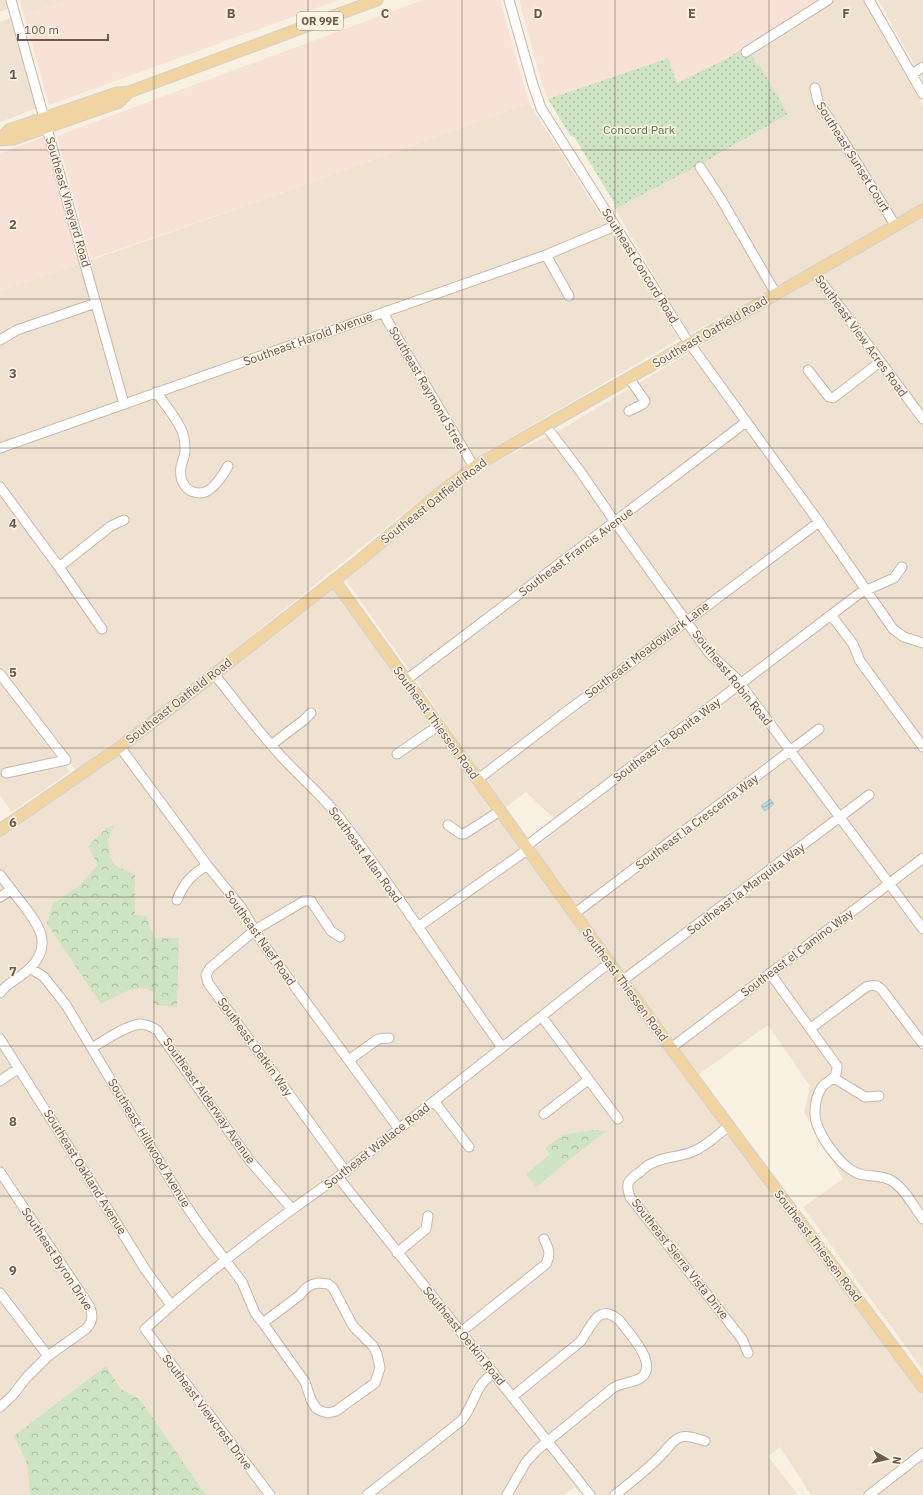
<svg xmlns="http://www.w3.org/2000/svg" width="923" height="1495" viewBox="0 0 923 1495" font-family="'IBM Plex Sans',sans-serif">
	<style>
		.residential { fill: #efe2d1 }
		.commercial { fill: #f8e1d6 }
		.grass { fill: #cfe4c2 }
		.forest { fill: url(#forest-crowns) }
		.park { fill: url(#park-dots) }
		.water { fill: url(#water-waves); stroke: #a1c7cf }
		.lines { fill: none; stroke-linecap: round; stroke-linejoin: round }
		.minor-casing { stroke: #c7b8ab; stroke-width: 11 }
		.major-casing { stroke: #d6d0cd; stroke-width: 13 }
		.minor { stroke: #fff; stroke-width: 9 }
		.major { stroke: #f0d4a1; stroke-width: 11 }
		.grid { fill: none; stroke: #6c584c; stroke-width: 1; stroke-opacity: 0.55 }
		.labels { text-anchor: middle; stroke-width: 3; stroke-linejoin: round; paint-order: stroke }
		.shield { fill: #fcf4e7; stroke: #97877a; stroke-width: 1 }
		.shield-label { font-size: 11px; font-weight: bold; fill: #6c584c }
		.park-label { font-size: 12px; fill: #547748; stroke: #fcf4e7 }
		.street-label { font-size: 12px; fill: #6c584c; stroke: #fcf4e7 }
		.grid-label { font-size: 13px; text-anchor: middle; font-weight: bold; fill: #6c584c; stroke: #fcf4e7; stroke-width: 3; stroke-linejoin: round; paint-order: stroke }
	</style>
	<defs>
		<pattern id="forest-crowns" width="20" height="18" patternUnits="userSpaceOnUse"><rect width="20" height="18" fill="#cfe4c2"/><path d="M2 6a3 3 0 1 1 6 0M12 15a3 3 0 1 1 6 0" fill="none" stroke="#acbca0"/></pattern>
		<pattern id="park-dots" width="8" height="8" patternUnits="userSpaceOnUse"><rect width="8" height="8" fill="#cfe4c2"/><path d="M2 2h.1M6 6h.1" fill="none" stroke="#acbca0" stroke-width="1.8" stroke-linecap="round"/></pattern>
		<pattern id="water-waves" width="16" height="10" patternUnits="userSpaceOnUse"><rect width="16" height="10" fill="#b9d9df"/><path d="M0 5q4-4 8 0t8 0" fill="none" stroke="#9ab3b7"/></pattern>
	</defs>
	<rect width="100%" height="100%" fill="#f8f0e1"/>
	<path class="residential" d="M0,0H6L9,9L0,12Z
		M20,0H70L24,14Z
		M834,0H863L923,105V203L777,286L703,163L788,114L766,76L759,65H757L747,46Z
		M878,0H923V80Z
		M11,18L37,108L0,122V22Z
		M529,103L679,339L476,458L419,501L208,671L77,772L0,670V291L80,264L285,192Z
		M695,167L770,292L689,334L615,209Z
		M923,218V1370L803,1207L843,1179L804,1112L810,1086L768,1025L699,1074L672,1040L534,849L562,826L526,792L505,808L345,578L473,472L557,432L812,279Z
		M333,587L602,961L609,973L923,1395V1495H811L780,1447L768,1456L798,1495H582L575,1487L564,1495H206L139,1398L121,1389L106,1366L27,1463L30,1495H0V833Z
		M0,681L70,772L12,812L0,796Z"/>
	<path class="commercial" d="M70,0H339L49,105L24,14Z
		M423,0H500L529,103L285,192L91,259L57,136Z
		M519,0H819L726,59L677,84L668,58L548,99L541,80Z
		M44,137L80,264L0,291V153Z"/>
	<path class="grass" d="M551,1153L562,1166L537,1187L526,1174Z"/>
	<path class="forest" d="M114,825L108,840L110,858L116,866L135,874V915L146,916L154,938H179L177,1007L153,1005L154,993C138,980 117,997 101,1004L47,924L53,903L78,887L98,865L88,846L107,828Z
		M593,1130L606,1131L560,1167L545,1148L563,1135Z
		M106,1366L121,1389L139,1398L206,1495H30L27,1463L14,1436Z"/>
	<path class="park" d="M747,46L757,65L759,64L788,114L703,163L615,209L614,202L574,137L570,135L548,99L668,58L677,83L726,59Z"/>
	<path class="water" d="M770,799L774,804L765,811L761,806Z"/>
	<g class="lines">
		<defs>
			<path id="minor" d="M11,0L124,404
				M509,0L533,85L541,108L685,337L819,522L893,629L904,637L923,643
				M869,0L923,94
				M746,52L828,0
				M912,74L923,67
				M815,88L818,102L836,129L895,225
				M700,167L721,199L776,294
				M546,255L569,296
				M814,272L923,419
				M384,312L387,320L474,467
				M0,340L17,330L96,303
				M808,370L829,397L833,398L880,362
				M629,378L645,401L643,404L629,411
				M156,392C165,405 178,419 183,434C185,440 185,446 185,452C184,458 182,462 181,467C179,481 186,493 200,493C212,493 223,475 228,466
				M545,425L580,471L615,522L709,653L736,678L923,929
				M0,448L546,255L615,226
				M0,487L59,567L102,629
				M59,567L111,526L124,520
				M831,615L853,644L860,661L923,747
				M0,674L66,760L6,773
				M214,674C236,701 257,730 281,756C300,777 322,795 339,817C397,891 446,971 502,1047
				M406,680L746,422
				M271,745L304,720L311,713
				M120,747L207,865L241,907L262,942L399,1129
				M397,754L438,726
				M477,780L563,714L819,522
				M448,825L461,834H464L500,811
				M525,847L860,593L894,578L902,567
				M0,875C7,884 14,893 21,902C37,923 54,943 31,967C22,977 8,982 0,993
				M0,897L11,890
				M177,900C184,882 192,875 207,865
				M574,914L819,729
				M418,927L527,850
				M340,937L331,931L311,901H304L255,930L210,968L206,975L208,983L346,1172
				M30,968L44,977L66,1005L183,1201L204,1232L242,1282L255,1313L263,1323
				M770,973L837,1066C837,1080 830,1078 822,1087C817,1094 815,1104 815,1113C815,1132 840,1166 857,1173C869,1178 881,1174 892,1181C905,1189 914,1207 923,1219
				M622,981L869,795
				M542,1017L618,1119
				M811,1028L866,987C874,984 878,985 883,991L923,1044
				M0,1039L84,1171L145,1269L171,1305
				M92,1048C105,1040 125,1026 140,1024C146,1024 152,1027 157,1030L250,1161L292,1209
				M671,1048L923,858
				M349,1060L378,1039L389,1038
				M834,1078L865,1097L879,1096
				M0,1081L19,1068
				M434,1101L469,1147
				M544,1114L588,1080
				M729,1126C718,1134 707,1146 694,1151C682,1157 667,1156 655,1162C649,1164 644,1168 640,1172C628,1180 625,1183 630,1197L742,1339L748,1353
				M0,1172L90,1307C93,1316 93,1321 86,1329L48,1356L26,1378L13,1395L0,1407
				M338,1177L590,1495
				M397,1253L426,1229L428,1216
				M318,1283L328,1284L333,1288L353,1326L373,1346L377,1354L380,1368L375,1383L336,1411L328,1413L321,1411L316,1408L311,1400L305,1382L263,1323L300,1295C305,1288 310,1284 318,1283Z
				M0,1293L48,1356
				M461,1332L546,1264C551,1254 549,1249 544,1239
				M270,1495L145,1329C205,1274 271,1223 338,1177L609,963
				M367,1495L461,1421C475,1405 474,1385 494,1373
				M507,1495L526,1462L537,1450L613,1388C622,1382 635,1383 642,1377C658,1363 628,1332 619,1320C597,1301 591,1329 580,1342L512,1397
				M615,1495C632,1481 650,1468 665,1451C669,1446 674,1439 681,1437C689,1435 697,1439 705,1441
				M869,1495L923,1453"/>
			<path id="major" d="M0,140L9,130L117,93L129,92L377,0
				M0,140L13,139L119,102L129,92
				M334,580L671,1048L923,1387
				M0,830L120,747L167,711L360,560L436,496L477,465L923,210"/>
		</defs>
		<use href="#minor" class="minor-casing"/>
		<use href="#major" class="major-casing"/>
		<use href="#minor" class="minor"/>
		<use href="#major" class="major"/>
	</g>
	<path class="grid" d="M154,0V1495M308,0V1495M462,0V1495M615,0V1495M769,0V1495M0,150H923M0,299H923M0,448H923M0,598H923M0,748H923M0,897H923M0,1046H923M0,1196H923M0,1346H923"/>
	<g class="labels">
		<rect class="shield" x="297" y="12" width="46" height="18" rx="3"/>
		<g class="shield-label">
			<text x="320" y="25">OR 99E</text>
		</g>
		<g class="park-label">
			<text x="639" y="134">Concord Park</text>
		</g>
		<g class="street-label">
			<text transform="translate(853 157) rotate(58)" y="4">Southeast Sunset Court</text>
			<text transform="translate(68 202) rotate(74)" y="4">Southeast Vineyard Road</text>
			<text transform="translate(640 266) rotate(58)" y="4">Southeast Concord Road</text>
			<text transform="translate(710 332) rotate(-30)" y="4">Southeast Oatfield Road</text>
			<text transform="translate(861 336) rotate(54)" y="4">Southeast View Acres Road</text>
			<text transform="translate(308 339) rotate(-20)" y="4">Southeast Harold Avenue</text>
			<text transform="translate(428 390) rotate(60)" y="4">Southeast Raymond Street</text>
			<text transform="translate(434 501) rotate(-38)" y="4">Southeast Oatfield Road</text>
			<text transform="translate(576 552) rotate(-37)" y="4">Southeast Francis Avenue</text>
			<text transform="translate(647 650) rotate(-37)" y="4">Southeast Meadowlark Lane</text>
			<text transform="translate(732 678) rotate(51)" y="4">Southeast Robin Road</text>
			<text transform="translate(179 701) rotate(-38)" y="4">Southeast Oatfield Road</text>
			<text transform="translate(436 723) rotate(54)" y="4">Southeast Thiessen Road</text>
			<text transform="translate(667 740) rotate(-37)" y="4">Southeast la Bonita Way</text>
			<text transform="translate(697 822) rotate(-37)" y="4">Southeast la Crescenta Way</text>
			<text transform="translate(365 855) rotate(54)" y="4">Southeast Allan Road</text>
			<text transform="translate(746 889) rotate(-37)" y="4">Southeast la Marquita Way</text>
			<text transform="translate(260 938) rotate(55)" y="4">Southeast Naef Road</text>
			<text transform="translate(797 953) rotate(-37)" y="4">Southeast el Camino Way</text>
			<text transform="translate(625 985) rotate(54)" y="4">Southeast Thiessen Road</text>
			<text transform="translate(255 1047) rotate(54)" y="4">Southeast Oetkin Way</text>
			<text transform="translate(209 1101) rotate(55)" y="4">Southeast Alderway Avenue</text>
			<text transform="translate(149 1143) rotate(59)" y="4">Southeast Hillwood Avenue</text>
			<text transform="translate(377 1146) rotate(-38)" y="4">Southeast Wallace Road</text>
			<text transform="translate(85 1172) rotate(58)" y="4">Southeast Oakland Avenue</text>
			<text transform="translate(818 1246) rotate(53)" y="4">Southeast Thiessen Road</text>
			<text transform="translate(57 1259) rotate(57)" y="4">Southeast Byron Drive</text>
			<text transform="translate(680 1259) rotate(52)" y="4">Southeast Sierra Vista Drive</text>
			<text transform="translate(464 1336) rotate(51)" y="4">Southeast Oetkin Road</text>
			<text transform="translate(207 1412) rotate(53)" y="4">Southeast Viewcrest Drive</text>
		</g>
	</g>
	<g class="grid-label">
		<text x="231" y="18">B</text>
		<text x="385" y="18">C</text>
		<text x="538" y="18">D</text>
		<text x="692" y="18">E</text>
		<text x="846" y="18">F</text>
		<text x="13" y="79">1</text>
		<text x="13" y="229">2</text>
		<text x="13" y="378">3</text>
		<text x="13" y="528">4</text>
		<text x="13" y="677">5</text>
		<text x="13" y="827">6</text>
		<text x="13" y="976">7</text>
		<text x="13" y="1126">8</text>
		<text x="13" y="1275">9</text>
	</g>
	<g transform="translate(887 1459) rotate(98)" stroke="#fcf4e7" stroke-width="3" paint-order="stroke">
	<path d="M0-3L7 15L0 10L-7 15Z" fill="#6c584c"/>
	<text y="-6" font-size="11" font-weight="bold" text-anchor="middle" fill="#6c584c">N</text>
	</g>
	<path d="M18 34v6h90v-6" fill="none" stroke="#6c584c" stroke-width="2"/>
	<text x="24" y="34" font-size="12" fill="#6c584c" stroke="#fcf4e7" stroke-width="3" paint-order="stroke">100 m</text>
</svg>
